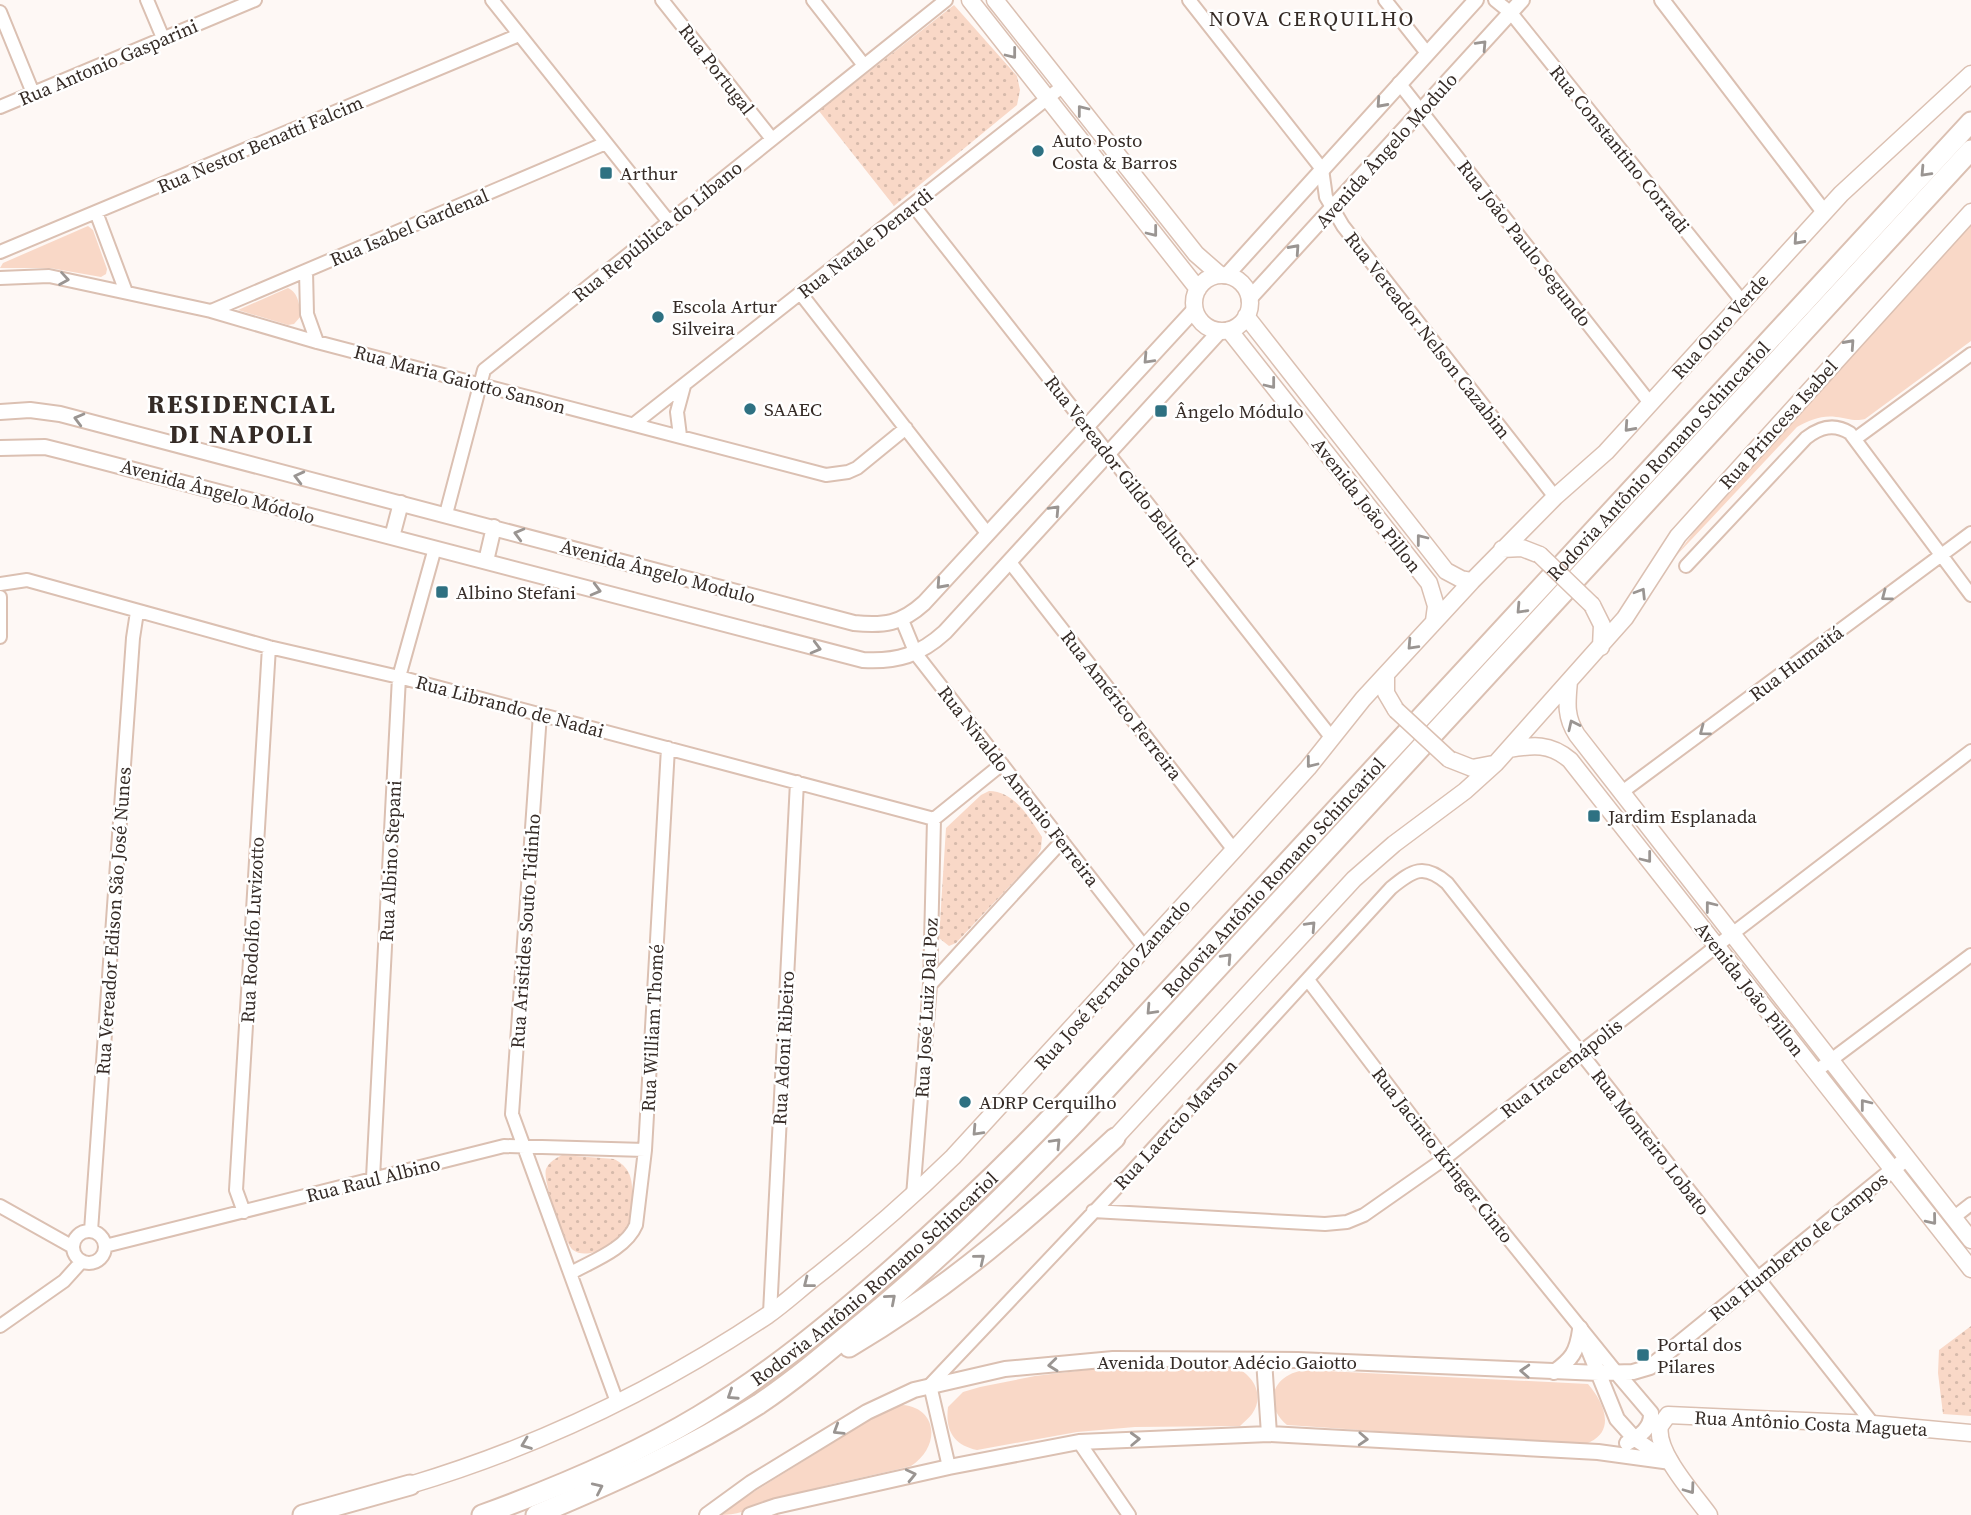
<svg xmlns="http://www.w3.org/2000/svg" width="1971" height="1515" viewBox="0 0 1971 1515" font-family="'Source Serif 4',serif">
	<style>
		.grass { fill: #f9d8c7 }
		.park { fill: url(#park-dots) }
		.lines { fill: none; stroke-linecap: round; stroke-linejoin: round }
		.minor-casing { stroke: #dbc0b2; stroke-width: 16 }
		.tertiary-casing { stroke: #dbc0b2; stroke-width: 18 }
		.secondary-casing { stroke: #dbc0b2; stroke-width: 19 }
		.trunk-casing { stroke: #dbc0b2; stroke-width: 23 }
		.minor { stroke: #fff; stroke-width: 12 }
		.tertiary { stroke: #fff; stroke-width: 14 }
		.secondary { stroke: #fff; stroke-width: 16 }
		.trunk { stroke: #fff; stroke-width: 19 }
		.secondary-bridge-casing { stroke: #dbc0b2; stroke-width: 19; stroke-linecap: butt }
		.secondary-bridge { stroke: #fff; stroke-width: 16 }
		.oneway { stroke: #9a9592 }
		.poi-dot { fill: #2e7182; stroke: #fff; stroke-width: 2.5 }
		.labels { text-anchor: middle; stroke-width: 5; stroke-linejoin: round; paint-order: stroke }
		.street-label { font-size: 19px; fill: #352b26; stroke: #fff }
		.poi-label { font-size: 19px; fill: #352b26; stroke: #fff; text-anchor: start }
		.neighbourhood-label { font-size: 21px; letter-spacing: 2px; fill: #352b26; stroke: #fff }
		.district-label { font-size: 26px; font-weight: bold; letter-spacing: 2px; fill: #352b26; stroke: #fff }
	</style>
	<defs>
		<pattern id="park-dots" width="8" height="8" patternUnits="userSpaceOnUse" patternTransform="scale(1.75)"><rect width="8" height="8" fill="#f9d8c7"/><path d="M2 2h.1M6 6h.1" fill="none" stroke="#d6baab" stroke-width="1.8" stroke-linecap="round"/></pattern>
	</defs>
	<rect width="100%" height="100%" fill="#fef8f5"/>
	<path class="grass" d="M1971,224V341L1865,419C1854,422 1847,418 1836,417C1822,415 1810,420 1797,427L1675,557L1703,520Z
		M88,226L93,230L107,269L106,274L101,277L50,268H0L3,263Z
		M288,288C299,293 299,305 301,316L294,324L288,325L238,310Z
		M1119,1366H1231C1252,1372 1266,1394 1252,1414C1249,1418 1244,1422 1240,1426L1135,1427L1077,1432L977,1450C954,1445 945,1431 948,1407L963,1392L980,1387L1035,1376Z
		M1306,1370L1588,1384C1602,1400 1617,1429 1590,1442C1584,1445 1574,1443 1568,1444L1287,1425C1261,1403 1274,1373 1306,1370Z
		M894,1405C936,1402 944,1444 911,1466C871,1476 828,1484 788,1496C764,1503 744,1515 720,1515L744,1498Z"/>
	<path class="park" d="M954,5L1017,76L1020,90L1017,105L894,206L819,111Z
		M989,791C1014,791 1029,817 1042,837L1041,849L1036,858L956,943L949,946L939,938L946,828L981,795Z
		M562,1155L614,1159C632,1168 633,1182 632,1200C631,1208 632,1219 629,1227C622,1241 588,1262 573,1250C564,1242 542,1180 546,1169C549,1162 556,1158 562,1155Z
		M1971,1326V1416L1943,1414L1938,1373L1939,1350Z"/>
	<g class="lines">
		<defs>
			<path id="minor" d="M147,0L163,38
				M492,0L669,222
				M662,0L772,139
				M813,0L863,64
				M1189,0L1322,169L1326,197L1343,226L1555,497
				M1385,0L1427,53
				M1495,0L1511,13L1742,301
				M0,12L33,93
				M1399,83L1650,403
				M0,107L255,0
				M913,205L1331,737
				M96,212L126,292
				M0,252L519,35
				M306,271L307,314L317,342
				M0,278L49,276L211,311L317,342L826,475L848,472L857,468L906,428
				M801,294L987,533
				M211,311L606,143
				M634,424L1063,86
				M680,436L677,412L684,386
				M1855,439L1971,354
				M446,514L484,370L946,0
				M1009,561L1234,850
				M1686,566L1806,438C1820,427 1834,423 1850,433L1971,595
				M0,584L27,580L269,647L399,677L934,819L1002,764
				M0,597V637
				M902,620L916,654L1145,948
				M540,714L512,1114L617,1402
				M1622,792L1971,533
				M1308,980L1444,1159L1617,1373
				M930,985L1062,841
				M1815,1072L1971,955
				M373,1178L399,677L435,548
				M913,1196L930,985L934,819
				M0,1206L73,1247
				M1093,1211L1325,1224L1347,1222L1364,1215L1444,1159L1732,934L1971,751
				M244,1212L236,1190L269,647
				M1953,1218L1971,1204
				M91,1231L133,638L137,612
				M73 1247a16 16 0 1 1 32 0a16 16 0 1 1-32 0Z
				M105,1246L504,1146L645,1150
				M571,1273C592,1261 626,1249 636,1225L645,1150L668,748
				M770,1313L797,782
				M0,1326L64,1281L82,1261
				M1079,1442L1129,1515
				M949,1467L930,1385L1124,1180L1391,888C1413,870 1424,863 1447,883L1873,1424"/>
			<path id="tertiary" d="M1662,0L1824,212
				M1226,276L1476,0
				M1249,299L1522,0
				M0,412L30,410L60,414L854,623C884,626 901,624 924,603L1195,309
				M0,448L45,447L65,452L863,660C897,662 920,655 945,632L1220,331
				M392,537L401,503
				M486,561L494,527
				M1580,1328L1617,1419L1635,1439L1664,1458
				M1264,1360L1269,1434
				M1554,1372C1572,1359 1577,1352 1580,1330
				M1617,1373L1651,1413
				M1627,1443C1640,1436 1652,1428 1651,1413
				M707,1515L751,1483L867,1412L914,1390L1005,1369L1113,1359L1298,1360L1599,1373L1633,1372L1650,1367L1907,1158
				M750,1515L776,1506L949,1467L1079,1442L1269,1434L1598,1452L1671,1462"/>
			<path id="secondary" d="M970,0L1198,289
				M995,0L1196,254L1220,275
				M1194 303a28 28 0 1 1 56 0a28 28 0 1 1-56 0Z
				M1246,316L1446,571L1461,579L1472,581
				M1229,330L1429,583L1436,606L1434,621
				M1502,549L1522,548L1540,555
				M1592,605L1602,625L1601,647
				M1386,674V693L1396,710
				M1569,681C1567,702 1565,717 1577,735L1971,1240
				M1509,749C1533,745 1550,743 1570,760L1971,1269
				M1449,759L1472,768L1493,764
				M1115,1138L1354,879L1394,844L1465,791L1496,763L1625,618L1678,536L1971,212
				M410,1485C537,1447 658,1389 768,1315C785,1303 801,1288 818,1275C865,1238 910,1199 953,1157L1234,850L1308,768L1363,699L1472,581L1555,497L1606,452L1841,194L1971,74
				M1709,1515C1694,1494 1655,1452 1660,1426L1668,1415L1873,1424L1971,1433"/>
			<g id="trunk">
				<path d="M849,1347C951,1287 1029,1218 1115,1138"/>
				<path d="M303,1515L410,1485"/>
				<path id="s1" d="M482,1515C556,1488 631,1457 699,1416C769,1374 832,1322 893,1268C951,1217 1007,1164 1061,1107L1971,122"/>
				<path d="M536,1515C612,1483 689,1449 759,1404C793,1381 824,1355 855,1329C934,1265 1006,1195 1076,1122L1971,150"/>
			</g>
		</defs>
		<use href="#minor" class="minor-casing"/>
		<use href="#tertiary" class="tertiary-casing"/>
		<use href="#secondary" class="secondary-casing"/>
		<use href="#trunk" class="trunk-casing"/>
		<use href="#minor" class="minor"/>
		<use href="#tertiary" class="tertiary"/>
		<use href="#secondary" class="secondary"/>
		<use href="#trunk" class="trunk"/>
		<defs>
			<path id="secondary-bridge" d="M1540,555L1592,605
				M1396,710L1449,759"/>
		</defs>
		<use href="#secondary-bridge" class="secondary-bridge-casing"/>
		<use href="#secondary-bridge" class="secondary-bridge"/>
	</g>
	<defs><path id="oneway-chevron" d="M-2-3.5L2.5 0L-2 3.5" fill="none" stroke-width="1.6" stroke-linecap="round" stroke-linejoin="round" transform="scale(1.75)"/></defs>
	<g class="oneway">
		<use href="#oneway-chevron" transform="translate(1482 45) rotate(-47)"/>
		<use href="#oneway-chevron" transform="translate(1012 54) rotate(52)"/>
		<use href="#oneway-chevron" transform="translate(1381 103) rotate(132)"/>
		<use href="#oneway-chevron" transform="translate(1082 110) rotate(-128)"/>
		<use href="#oneway-chevron" transform="translate(1925 172) rotate(133)"/>
		<use href="#oneway-chevron" transform="translate(1153 232) rotate(52)"/>
		<use href="#oneway-chevron" transform="translate(1798 240) rotate(132)"/>
		<use href="#oneway-chevron" transform="translate(1295 249) rotate(-48)"/>
		<use href="#oneway-chevron" transform="translate(64 279) rotate(9)"/>
		<use href="#oneway-chevron" transform="translate(1850 344) rotate(-48)"/>
		<use href="#oneway-chevron" transform="translate(1148 359) rotate(133)"/>
		<use href="#oneway-chevron" transform="translate(1271 384) rotate(52)"/>
		<use href="#oneway-chevron" transform="translate(79 419) rotate(-165)"/>
		<use href="#oneway-chevron" transform="translate(1629 427) rotate(132)"/>
		<use href="#oneway-chevron" transform="translate(299 477) rotate(-166)"/>
		<use href="#oneway-chevron" transform="translate(1055 510) rotate(-47)"/>
		<use href="#oneway-chevron" transform="translate(519 534) rotate(-165)"/>
		<use href="#oneway-chevron" transform="translate(1421 539) rotate(-128)"/>
		<use href="#oneway-chevron" transform="translate(941 584) rotate(132)"/>
		<use href="#oneway-chevron" transform="translate(596 590) rotate(15)"/>
		<use href="#oneway-chevron" transform="translate(1641 593) rotate(-58)"/>
		<use href="#oneway-chevron" transform="translate(1886 596) rotate(143)"/>
		<use href="#oneway-chevron" transform="translate(1521 609) rotate(133)"/>
		<use href="#oneway-chevron" transform="translate(1412 645) rotate(133)"/>
		<use href="#oneway-chevron" transform="translate(816 648) rotate(15)"/>
		<use href="#oneway-chevron" transform="translate(1573 725) rotate(-115)"/>
		<use href="#oneway-chevron" transform="translate(1704 731) rotate(143)"/>
		<use href="#oneway-chevron" transform="translate(1311 763) rotate(128)"/>
		<use href="#oneway-chevron" transform="translate(1647 858) rotate(52)"/>
		<use href="#oneway-chevron" transform="translate(1710 906) rotate(-128)"/>
		<use href="#oneway-chevron" transform="translate(1311 926) rotate(-47)"/>
		<use href="#oneway-chevron" transform="translate(1227 958) rotate(-47)"/>
		<use href="#oneway-chevron" transform="translate(1151 1010) rotate(133)"/>
		<use href="#oneway-chevron" transform="translate(1865 1104) rotate(-128)"/>
		<use href="#oneway-chevron" transform="translate(977 1131) rotate(133)"/>
		<use href="#oneway-chevron" transform="translate(1056 1143) rotate(-46)"/>
		<use href="#oneway-chevron" transform="translate(1932 1220) rotate(51)"/>
		<use href="#oneway-chevron" transform="translate(980 1259) rotate(-39)"/>
		<use href="#oneway-chevron" transform="translate(808 1283) rotate(142)"/>
		<use href="#oneway-chevron" transform="translate(891 1299) rotate(-41)"/>
		<use href="#oneway-chevron" transform="translate(1053 1365) rotate(174)"/>
		<use href="#oneway-chevron" transform="translate(1525 1371) rotate(-177)"/>
		<use href="#oneway-chevron" transform="translate(732 1395) rotate(147)"/>
		<use href="#oneway-chevron" transform="translate(838 1430) rotate(148)"/>
		<use href="#oneway-chevron" transform="translate(1135 1439) rotate(-2)"/>
		<use href="#oneway-chevron" transform="translate(1363 1439) rotate(3)"/>
		<use href="#oneway-chevron" transform="translate(526 1444) rotate(159)"/>
		<use href="#oneway-chevron" transform="translate(911 1475) rotate(-13)"/>
		<use href="#oneway-chevron" transform="translate(598 1488) rotate(-25)"/>
		<use href="#oneway-chevron" transform="translate(1690 1489) rotate(54)"/>
	</g>
	<g class="poi-dot">
		<circle cx="1038" cy="151" r="7"/>
		<rect x="599" y="166" width="14" height="14" rx="3.5"/>
		<circle cx="658" cy="317" r="7"/>
		<circle cx="750" cy="409" r="7"/>
		<rect x="1154" y="404" width="14" height="14" rx="3.5"/>
		<rect x="435" y="585" width="14" height="14" rx="3.5"/>
		<rect x="1587" y="809" width="14" height="14" rx="3.5"/>
		<circle cx="965" cy="1102" r="7"/>
		<rect x="1636" y="1348" width="14" height="14" rx="3.5"/>
	</g>
	<g class="labels">
		<g class="street-label">
			<text transform="translate(108 62) rotate(-23)" y="7">Rua Antonio Gasparini</text>
			<text transform="translate(717 69) rotate(52)" y="7">Rua Portugal</text>
			<text transform="translate(260 144) rotate(-23)" y="7">Rua Nestor Benatti Falcim</text>
			<text transform="translate(1620 149) rotate(51)" y="7">Rua Constantino Corradi</text>
			<text transform="translate(1386 150) rotate(-48)" y="7">Avenida Ângelo Modulo</text>
			<text transform="translate(409 227) rotate(-23)" y="7">Rua Isabel Gardenal</text>
			<text transform="translate(657 231) rotate(-39)" y="7">Rua República do Líbano</text>
			<text transform="translate(865 243) rotate(-38)" y="7">Rua Natale Denardi</text>
			<text transform="translate(1525 243) rotate(52)" y="7">Rua João Paulo Segundo</text>
			<text transform="translate(1720 326) rotate(-48)" y="7">Rua Ouro Verde</text>
			<text transform="translate(1428 335) rotate(52)" y="7">Rua Vereador Nelson Cazabim</text>
			<text transform="translate(460 379) rotate(15)" y="7">Rua Maria Gaiotto Sanson</text>
			<text transform="translate(1778 424) rotate(-48)" y="7">Rua Princesa Isabel</text>
			<text dy="7" stroke="none"><textPath href="#s1" startOffset="1596">Rodovia Antônio Romano Schincariol</textPath></text>
			<text transform="translate(1122 471) rotate(52)" y="7">Rua Vereador Gildo Bellucci</text>
			<text transform="translate(218 491) rotate(15)" y="7">Avenida Ângelo Módolo</text>
			<text transform="translate(1367 505) rotate(52)" y="7">Avenida João Pillon</text>
			<text transform="translate(658 571) rotate(15)" y="7">Avenida Ângelo Modulo</text>
			<text transform="translate(1796 663) rotate(-37)" y="7">Rua Humaitá</text>
			<text transform="translate(1122 705) rotate(52)" y="7">Rua Américo Ferreira</text>
			<text transform="translate(510 706) rotate(15)" y="7">Rua Librando de Nadai</text>
			<text transform="translate(1019 786) rotate(52)" y="7">Rua Nivaldo Antonio Ferreira</text>
			<text transform="translate(390 861) rotate(-87)" y="7">Rua Albino Stepani</text>
			<text dy="7" stroke="none"><textPath href="#s1" startOffset="1029">Rodovia Antônio Romano Schincariol</textPath></text>
			<text transform="translate(113 921) rotate(-86)" y="7">Rua Vereador Edison São José Nunes</text>
			<text transform="translate(252 930) rotate(-87)" y="7">Rua Rodolfo Luvizotto</text>
			<text transform="translate(525 931) rotate(-86)" y="7">Rua Aristides Souto Tidinho</text>
			<text transform="translate(1112 984) rotate(-48)" y="7">Rua José Fernado Zanardo</text>
			<text transform="translate(1750 989) rotate(52)" y="7">Avenida João Pillon</text>
			<text transform="translate(926 1008) rotate(-87)" y="7">Rua José Luiz Dal Poz</text>
			<text transform="translate(652 1028) rotate(-87)" y="7">Rua William Thomé</text>
			<text transform="translate(783 1048) rotate(-87)" y="7">Rua Adoni Ribeiro</text>
			<text transform="translate(1561 1068) rotate(-38)" y="7">Rua Iracemápolis</text>
			<text transform="translate(1175 1124) rotate(-47)" y="7">Rua Laercio Marson</text>
			<text transform="translate(1651 1142) rotate(52)" y="7">Rua Monteiro Lobato</text>
			<text transform="translate(1443 1155) rotate(52)" y="7">Rua Jacinto Kringer Cinto</text>
			<text transform="translate(373 1179) rotate(-14)" y="7">Rua Raul Albino</text>
			<text transform="translate(1798 1246) rotate(-39)" y="7">Rua Humberto de Campos</text>
			<text dy="7" stroke="none"><textPath href="#s1" startOffset="462">Rodovia Antônio Romano Schincariol</textPath></text>
			<text x="1227" y="1369">Avenida Doutor Adécio Gaiotto</text>
			<text transform="translate(1811 1423) rotate(3)" y="7">Rua Antônio Costa Magueta</text>
		</g>
		<g class="poi-label">
			<text x="1052" y="147">Auto Posto<tspan x="1052" dy="22">Costa &amp; Barros</tspan></text>
			<text x="620" y="180">Arthur</text>
			<text x="672" y="313">Escola Artur<tspan x="672" dy="22">Silveira</tspan></text>
			<text x="764" y="416">SAAEC</text>
			<text x="1175" y="418">Ângelo Módulo</text>
			<text x="456" y="599">Albino Stefani</text>
			<text x="1608" y="823">Jardim Esplanada</text>
			<text x="979" y="1109">ADRP Cerquilho</text>
			<text x="1657" y="1351">Portal dos<tspan x="1657" dy="22">Pilares</tspan></text>
		</g>
		<g class="neighbourhood-label">
			<text x="1312" y="26">NOVA CERQUILHO</text>
		</g>
		<g class="district-label">
			<text x="242" y="413">RESIDENCIAL<tspan x="242" dy="30">DI NAPOLI</tspan></text>
		</g>
	</g>
</svg>
